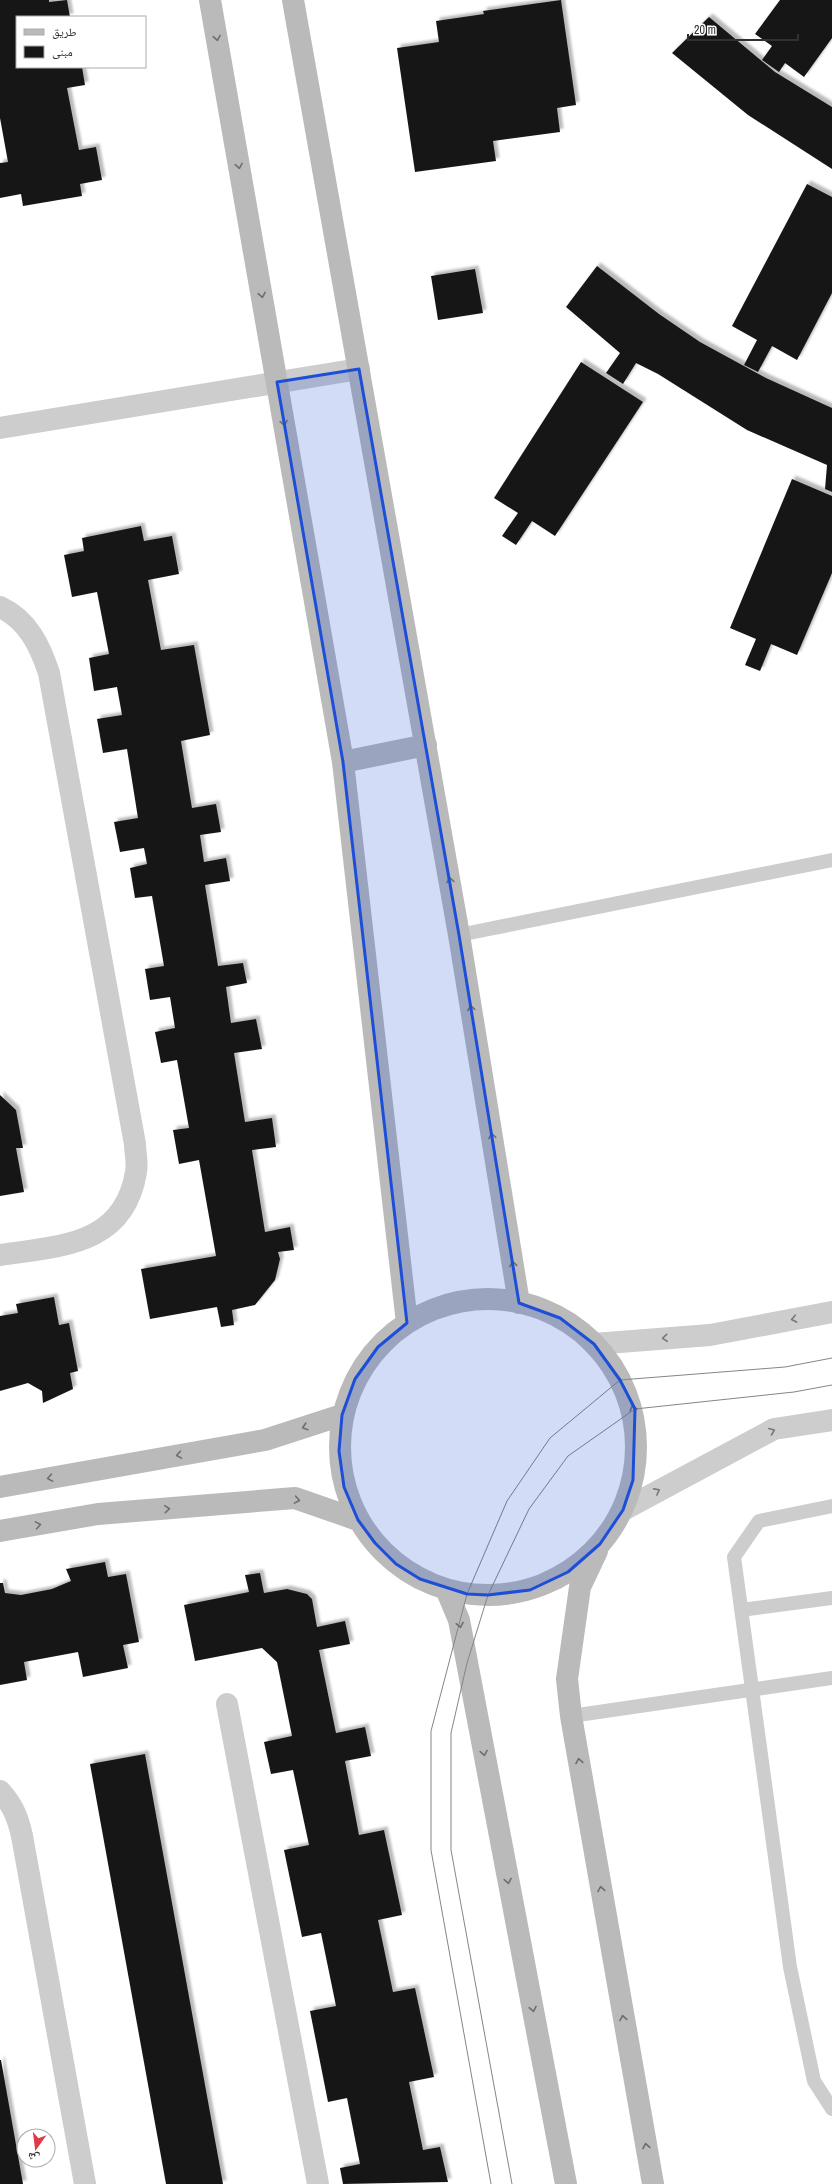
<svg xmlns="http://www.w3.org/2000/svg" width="832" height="2184" viewBox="0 0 832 2184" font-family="'Archivo Narrow','Noto Naskh Arabic',sans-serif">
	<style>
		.building { fill: #171717; filter: url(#shadow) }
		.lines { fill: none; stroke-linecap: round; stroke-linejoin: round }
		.service { stroke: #cdcdcd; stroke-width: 14 }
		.minor { stroke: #cdcdcd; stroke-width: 22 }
		.tertiary { stroke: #cdcdcd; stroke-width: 22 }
		.secondary { stroke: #bababa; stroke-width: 22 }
		.tram { stroke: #858585; stroke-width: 1 }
		.oneway { stroke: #6e6e6e }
		.oneway2 { stroke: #777 }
		.marked { fill: #1d4ed8; fill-opacity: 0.2; stroke: #1d4ed8; stroke-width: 3; stroke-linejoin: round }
	</style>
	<defs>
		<filter id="shadow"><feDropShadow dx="3.5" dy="-3.5" stdDeviation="1" flood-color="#0004"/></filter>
	</defs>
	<rect width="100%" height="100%" fill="#fff"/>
	<path class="building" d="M0,0H49V2L67,0L70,17H17V67H82L85,85L67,88L79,150L96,147L102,180L80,184L82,196L23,206L21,194L0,198V163L8,162L0,118Z
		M561,0L576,105L557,108L560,132L493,141L496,161L415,172L397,48L439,42L436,21L484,14L483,11Z
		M780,0H832V38L804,77L785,63L779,72L762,60L772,46L755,34Z
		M709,17L775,72L832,107V169L748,115L672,53Z
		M807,184L832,197V293L797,360L772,346L758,372L744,365L757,340L732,326Z
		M597,266L659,314L700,342L766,378L832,408V492L825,489L827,465L747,430L658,374L636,363L623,384L606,373L620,353L566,307Z
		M475,269L483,313L438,320L431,276Z
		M581,362L643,402L555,536L532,521L516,545L502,536L518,513L494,498Z
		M792,479L832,496V573L797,655L771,644L760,671L745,665L756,639L730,628Z
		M141,526L144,541L172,536L179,574L148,580L161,650L194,645L210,735L181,741L192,808L216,804L221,832L200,835L204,862L226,858L230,881L205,885L218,966L243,963L247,983L226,987L231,1023L256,1019L262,1049L234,1053L245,1122L272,1118L276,1147L252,1150L265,1232L290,1227L294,1250L278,1252L280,1259L275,1280L255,1305L232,1310L234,1325L221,1327L217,1307L150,1319L141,1269L216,1256L199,1160L179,1164L173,1130L189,1128L177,1060L161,1063L155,1032L175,1028L170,997L150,1000L145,969L164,966L152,896L135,898L130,868L147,864L144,848L120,852L114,822L138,818L127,749L103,753L97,719L122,715L117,687L94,691L89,658L109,654L97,592L72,597L64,555L84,551L82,538Z
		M0,1095L16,1110L23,1148H16L24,1192L0,1196Z
		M54,1297L59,1325L69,1323L78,1371L70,1373L73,1389L43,1403L42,1391L28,1383L0,1391V1316L18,1313L16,1304Z
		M105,1562L108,1577L126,1574L139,1642L123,1645L128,1668L83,1677L78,1652L24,1662L27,1680L0,1685V1583H3L5,1593L21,1595L52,1589L71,1581L66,1569Z
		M260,1573L264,1593L287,1589L307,1594L312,1599L317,1627L345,1621L350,1644L319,1650L336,1733L365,1727L371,1756L345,1761L359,1835L384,1830L402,1915L378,1920L393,1992L415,1988L434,2077L409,2082L423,2150L440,2147L448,2182L343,2184L340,2168L360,2164L347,2098L328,2102L310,2011L336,2006L321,1933L302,1937L284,1850L309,1845L293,1770L271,1774L264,1742L292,1736L277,1662L262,1648L195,1661L184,1605L249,1592L245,1575Z
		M145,1754L223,2184H166L90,1764Z
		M0,2060H1L23,2184H0Z"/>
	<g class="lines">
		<path class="service" d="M459,935L832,860
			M832,1506L759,1521L734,1557L790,1967L814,2081L832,2109
			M741,1610L832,1598
			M571,1716L832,1678"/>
		<path class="minor" d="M0,428L359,369
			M0,607C28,620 40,646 49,673L135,1144C135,1153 138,1163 136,1172C124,1246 60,1246 0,1255
			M227,1704L318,2184
			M0,1791C13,1805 18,1818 22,1836L85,2184"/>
		<path class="tertiary" d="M594,1344L710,1335L832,1312
			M623,1510L774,1429L832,1420"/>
		<path class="secondary" d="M210,0L343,762L407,1323
			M293,0L459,935L519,1303
			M343,762L426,745
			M340 1447a148 148 0 1 1 296 0a148 148 0 1 1-296 0Z
			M0,1487L265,1440L342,1415
			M0,1531L98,1514L295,1498L358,1520
			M597,1551L580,1587L567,1679L571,1716L653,2184
			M446,1589L459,1620L566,2184"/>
		<path class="tram" d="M491,2184L431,1850V1731L467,1594L507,1501L550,1438L620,1380L785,1367L832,1358
			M512,2184L451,1850V1733L467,1663L488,1595L529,1509L568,1456L635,1409L794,1392L832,1385"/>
	</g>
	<defs><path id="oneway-chevron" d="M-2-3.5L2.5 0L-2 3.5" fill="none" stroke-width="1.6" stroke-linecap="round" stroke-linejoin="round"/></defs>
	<g class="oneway">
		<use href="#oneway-chevron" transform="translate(217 38) rotate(80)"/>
		<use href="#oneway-chevron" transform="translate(239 166) rotate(80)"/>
		<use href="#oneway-chevron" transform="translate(262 295) rotate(80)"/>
		<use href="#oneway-chevron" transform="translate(284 423) rotate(80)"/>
		<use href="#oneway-chevron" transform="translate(450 880) rotate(-100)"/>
		<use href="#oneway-chevron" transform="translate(471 1008) rotate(-99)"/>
		<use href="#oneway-chevron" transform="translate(492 1136) rotate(-99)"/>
		<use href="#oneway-chevron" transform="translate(513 1264) rotate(-99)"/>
		<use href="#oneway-chevron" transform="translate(633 1408) rotate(-105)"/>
		<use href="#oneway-chevron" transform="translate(305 1427) rotate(162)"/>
		<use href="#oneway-chevron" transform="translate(179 1455) rotate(170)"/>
		<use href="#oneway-chevron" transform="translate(50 1478) rotate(170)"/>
		<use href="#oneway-chevron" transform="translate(297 1500) rotate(10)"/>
		<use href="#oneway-chevron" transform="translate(167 1509) rotate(-5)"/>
		<use href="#oneway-chevron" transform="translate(38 1525) rotate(-10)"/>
		<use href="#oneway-chevron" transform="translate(460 1625) rotate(79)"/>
		<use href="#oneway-chevron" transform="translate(484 1753) rotate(79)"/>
		<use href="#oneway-chevron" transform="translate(579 1761) rotate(-100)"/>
		<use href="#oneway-chevron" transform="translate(508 1881) rotate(79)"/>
		<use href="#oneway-chevron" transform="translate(601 1889) rotate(-100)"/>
		<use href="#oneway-chevron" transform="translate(533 2009) rotate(79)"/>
		<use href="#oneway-chevron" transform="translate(623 2018) rotate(-100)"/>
		<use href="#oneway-chevron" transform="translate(646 2146) rotate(-100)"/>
	</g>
	<g class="oneway2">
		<use href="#oneway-chevron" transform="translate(794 1319) rotate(169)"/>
		<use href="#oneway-chevron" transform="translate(665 1338) rotate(175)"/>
		<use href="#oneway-chevron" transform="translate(772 1431) rotate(-22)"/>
		<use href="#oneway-chevron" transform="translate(657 1491) rotate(-28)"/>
	</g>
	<path class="marked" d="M359,369L459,935L519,1303L560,1318L594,1344L620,1380L635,1409L633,1480L623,1510L600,1544L568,1572L530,1590L488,1595L467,1594L420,1579L396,1564L375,1543L358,1520L344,1487L339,1451L342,1415L355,1379L378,1347L407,1323L343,762L277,382Z"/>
	<rect x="16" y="16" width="130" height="52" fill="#ffffff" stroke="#acacac"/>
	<rect x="24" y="29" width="20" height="6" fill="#bababa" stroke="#acacac"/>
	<text x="52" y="36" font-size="12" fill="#303030">طريق</text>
	<rect x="24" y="46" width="20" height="12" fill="#171717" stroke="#acacac"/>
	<text x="52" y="56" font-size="12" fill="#303030">مبنى</text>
	<g transform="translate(36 2148) rotate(194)"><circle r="19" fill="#ffffff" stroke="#acacac"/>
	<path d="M0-3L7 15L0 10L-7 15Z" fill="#e03947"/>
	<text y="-6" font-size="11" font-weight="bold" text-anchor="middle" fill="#303030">ش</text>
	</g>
	<path d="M688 34v6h110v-6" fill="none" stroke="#303030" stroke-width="2"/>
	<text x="694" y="34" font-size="12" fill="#303030" stroke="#ffffff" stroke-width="3" paint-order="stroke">20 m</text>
</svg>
